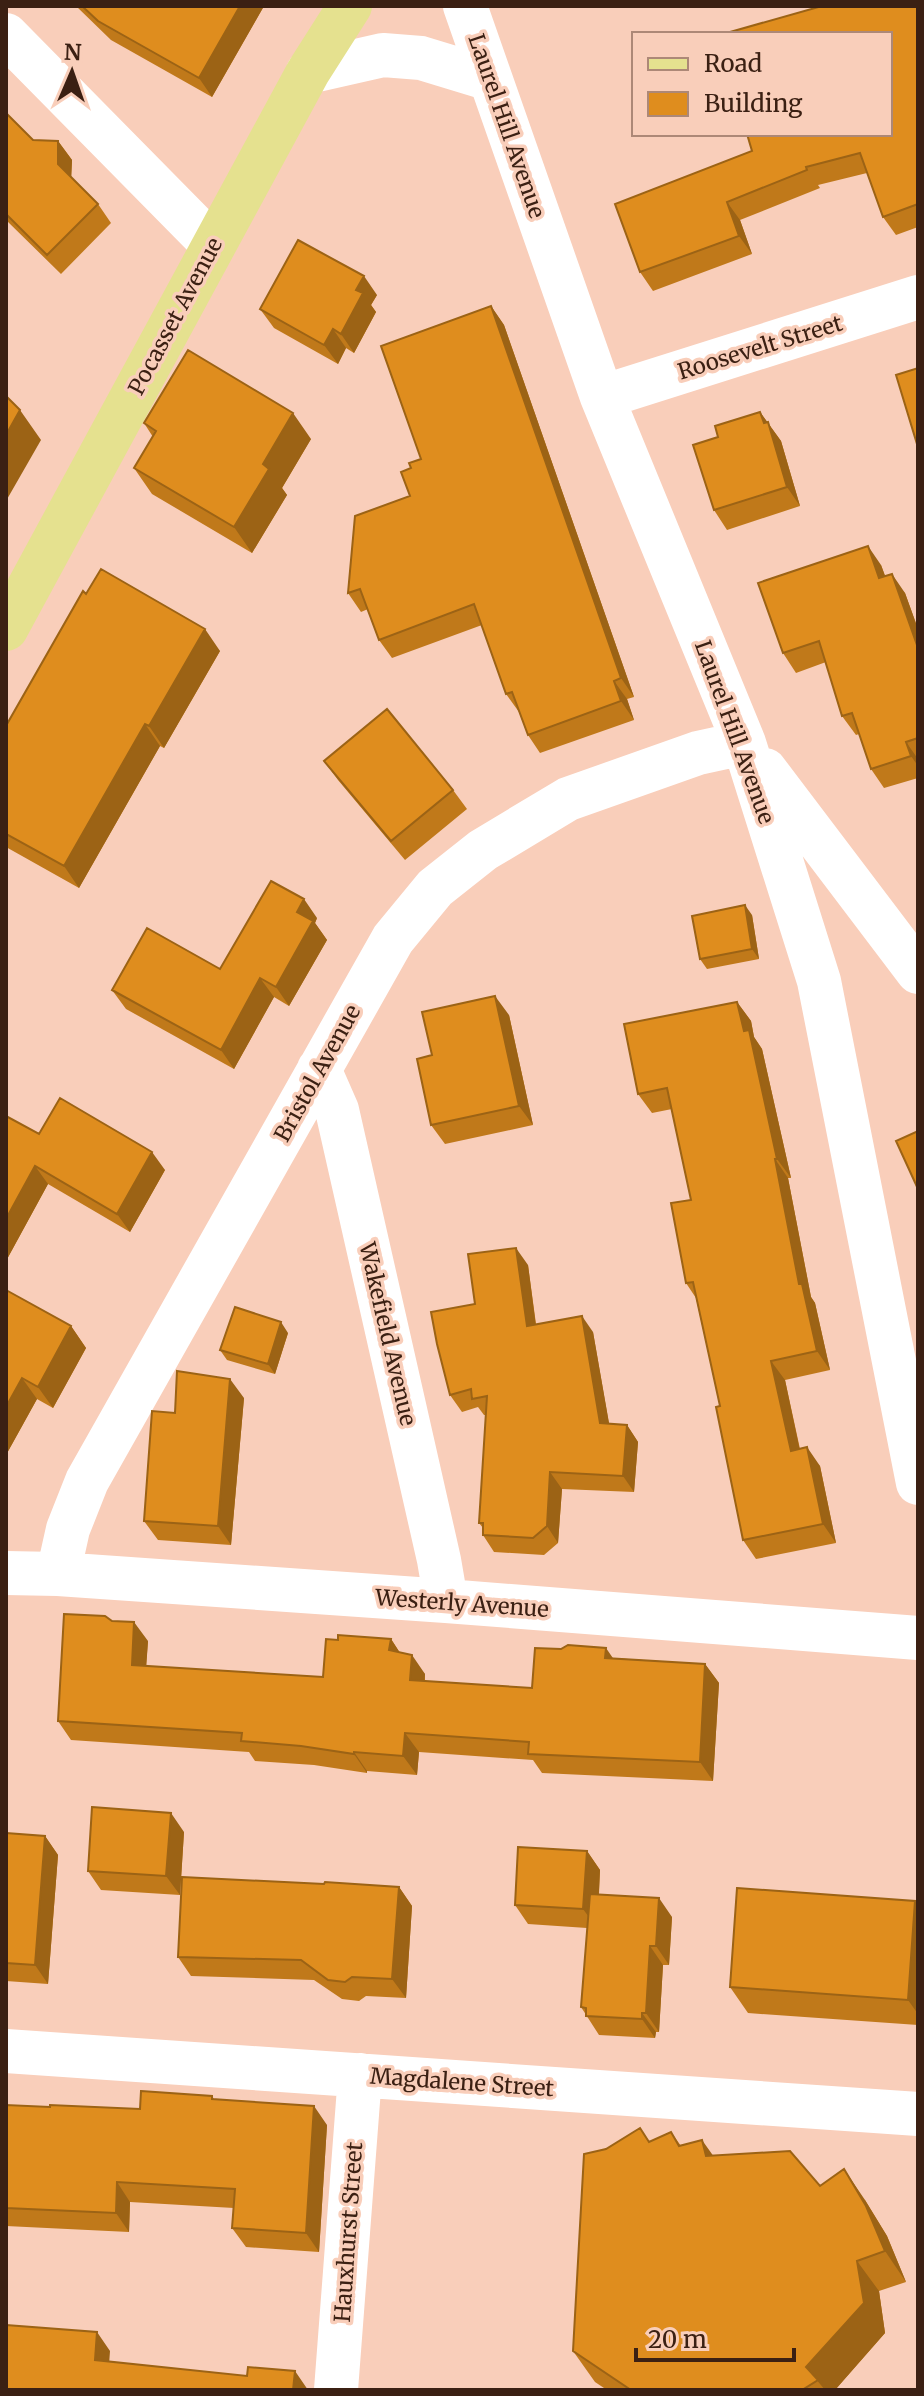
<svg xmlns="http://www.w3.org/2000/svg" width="924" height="2396" viewBox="0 0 924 2396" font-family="Merriweather,serif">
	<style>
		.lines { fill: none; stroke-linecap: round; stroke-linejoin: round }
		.minor { stroke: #fff; stroke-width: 44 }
		.major { stroke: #e5e18f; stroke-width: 44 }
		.wall { fill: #c0791a }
		.shaded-wall { fill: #9c6315 }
		.building { fill: #df8d1e; stroke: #9c6315; stroke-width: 2 }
		.labels { text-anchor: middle; stroke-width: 7; stroke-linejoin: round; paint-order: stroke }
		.street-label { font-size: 22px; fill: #3b2013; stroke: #f9ceba }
	</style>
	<rect width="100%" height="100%" fill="#f9ceba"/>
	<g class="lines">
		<path class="minor" d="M465,6L602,397L744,743L819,981L918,1483
			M6,35L213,245
			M308,72L383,55L421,58L490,79
			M602,397L918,297
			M765,770L918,972
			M319,1069L337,1110L439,1560L446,1601
			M6,1573L58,1574L446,1601L918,1638
			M58,1574L68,1529L87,1481L393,939L435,888L483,850L568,799L698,753L744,743
			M6,2051L918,2114
			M336,2390L360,2075"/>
		<path class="major" d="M6,629L308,72L350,6"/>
	</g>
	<path class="wall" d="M76,6H264L212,97L111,40Z
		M918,6V227L896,235L883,217L867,173L818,185L820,188L740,220L752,254L653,291L640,272L752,151Z
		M6,117L33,140L58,141L72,160L71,178L98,204L111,223L61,274L6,220Z
		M377,295L371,305L376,312L354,353L346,348L338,364L274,328L260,309Z
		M491,306L504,325L634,697L627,699L634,720L540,753L528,735L519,712L506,694L482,625L392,658L379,640L368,609L361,612L348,593L410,496L411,468L421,459Z
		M760,412L781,441L800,506L727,530L714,510L718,437Z
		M144,423L311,439L282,488L287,495L252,553L152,494L134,468L153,437Z
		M881,565L885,576L905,593L918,629V778L884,788L871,769L859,734L856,735L842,716L826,662L796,673L783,653Z
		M86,594L220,651L164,748L160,746L79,888L6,847V723L7,724Z
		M324,761L453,790L467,809L405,860L338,780Z
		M752,915L759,959L707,969L700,959Z
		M317,918L315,923L327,940L289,1006L274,997L234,1069L126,1009L112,990L220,969Z
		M737,1002L751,1021L754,1037L762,1049L791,1178H788L811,1297L815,1303L830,1370L785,1380L800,1449L820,1466L836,1543L756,1559L743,1540L720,1406L696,1298L686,1283L691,1200L672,1109L652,1113L638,1094Z
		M509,1015L533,1125L445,1144L431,1125L432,1055Z
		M6,1116L39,1134L165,1170L130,1232L48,1184L6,1261Z
		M528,1265L536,1324L593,1332L609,1424L627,1425L638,1442L634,1492L562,1489L558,1543L544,1555L494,1552L483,1535V1528L479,1523L486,1415H484L478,1407L462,1412L450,1395L475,1304Z
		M6,1290L71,1326L86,1348L53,1408L37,1399L6,1455Z
		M288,1333L275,1374L227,1360L220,1350Z
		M244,1398L231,1545L158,1540L144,1521L175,1413Z
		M391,1639L400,1653L425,1674V1681L532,1688L613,1658L705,1664L719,1683L713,1781L542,1773L533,1760L419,1752L417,1775L367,1771V1773L314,1765L255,1761L249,1752L71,1740L58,1721L148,1641L146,1666L323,1677L338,1640Z
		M184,1832L180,1895L101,1890L88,1871Z
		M6,1833L45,1836L58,1855L48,1984L6,1981Z
		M587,1851L600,1870L599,1894L672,1917L669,1965H663L659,2032H656L655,2038L599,2035L581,2007L587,1928L528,1924L515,1905Z
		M399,1887L412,1906L406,1998L366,1996L359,2001L342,1999L314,1980L191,1976L178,1957Z
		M915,1901L918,1905V2025L748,2013L730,1987Z
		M212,2096L214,2099L327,2125L319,2252L246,2247L232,2228L234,2208L130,2202L129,2232L6,2226V2105L50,2107L140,2109Z
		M671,2132L681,2146L865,2200L887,2236L906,2282L879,2291L885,2333L835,2390H607L595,2382L573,2351L649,2142Z"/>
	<path class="shaded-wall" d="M240,6H264L212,97L199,78Z
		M58,141L72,160L71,183L58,164Z
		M727,202L740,220L752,254L739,236Z
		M364,276L377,295L371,305L376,312L354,353L341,334L356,290Z
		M491,306L504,325L634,697L621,678Z
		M333,329L346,348L338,364L324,345Z
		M20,410L41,440L6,501V435Z
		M760,412L781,441L800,506L787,487Z
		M293,413L311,439L282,488L287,495L252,553L234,527L263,464Z
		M868,546L881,565L893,597L879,578Z
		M892,574L905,593L918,629V648Z
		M205,629L220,651L164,748L149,726Z
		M614,681L627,699L634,720L621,701Z
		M145,724L160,746L79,888L64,866Z
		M906,742L918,759V766L911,756Z
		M304,899L317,918L315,923L327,940L289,1006L276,987L297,912Z
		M745,905L752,915L759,959L752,949Z
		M260,978L274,997L234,1069L221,1050Z
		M495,996L509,1015L533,1125L519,1106Z
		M737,1002L751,1021L754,1037L762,1049L791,1178L777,1159L744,1031Z
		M152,1152L165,1170L130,1232L117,1214Z
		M775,1159L788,1178L811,1297L815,1303L830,1370L817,1351L799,1284Z
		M35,1166L48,1184L6,1261V1219Z
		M516,1248L528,1265L538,1342L527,1326Z
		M582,1316L593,1332L612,1440L600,1423Z
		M281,1322L288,1333L275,1374L268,1364Z
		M71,1326L86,1348L53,1408L38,1387Z
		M771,1361L785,1380L804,1470L791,1451Z
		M22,1378L37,1399L6,1455V1407Z
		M230,1379L244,1398L231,1545L218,1526Z
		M627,1425L638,1442L634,1492L623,1476Z
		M807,1447L820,1466L836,1543L823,1524Z
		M550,1472L562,1489L558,1543L547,1526Z
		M134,1622L148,1641L145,1684L132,1665Z
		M391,1639L404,1659L389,1650Z
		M606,1648L619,1667L605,1658Z
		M412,1655L425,1674L423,1699L410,1680Z
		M705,1664L719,1683L713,1781L700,1762Z
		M405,1733L419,1752L417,1775L403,1756Z
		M354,1752L367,1771V1773L354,1754Z
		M171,1813L184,1832L180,1895L166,1876Z
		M45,1836L58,1855L48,1984L35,1965Z
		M587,1851L600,1870L597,1928L583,1909Z
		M399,1887L412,1906L406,1998L392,1979Z
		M659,1898L672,1917L669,1965L656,1946Z
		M915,1901L918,1905V2014L908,2000Z
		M650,1946L663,1965L659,2032L646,2013Z
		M642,2013L656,2032L655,2038L642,2019Z
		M314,2106L327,2125L319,2252L306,2233Z
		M702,2140L724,2171L706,2156Z
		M844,2169L865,2200L887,2236L906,2282L885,2251Z
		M117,2182L130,2202L129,2232L116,2213Z
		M857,2261L879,2291L885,2333L835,2390H825L806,2367Z
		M97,2332L110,2351L108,2379L95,2360Z
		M295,2371L308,2390H293Z"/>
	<path class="building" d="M82,6H240L199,78L98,21Z
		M822,6H918V204L883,217L860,153L806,167L807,170L727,202L739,236L640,272L615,204L752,151L747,134H890V34H723Z
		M8,115L33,140L58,141V164L98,204L47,255L6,214V117Z
		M298,240L364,276L356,290L363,293L341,334L333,329L324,345L260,309Z
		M491,306L621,678L614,681L621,701L528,735L512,692L506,694L474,604L379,640L360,589L348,593L355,516L410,496L401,472L411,468L409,463L421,459L381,346Z
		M188,350L293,413L263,464L269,469L234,527L134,468L156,431L144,423Z
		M918,368V443L917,444L896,375Z
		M6,396L20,410L6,435Z
		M760,412L764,423L768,422L787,487L714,510L693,445L718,437L715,426Z
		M868,546L879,578L892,574L918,648V738L906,742L911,756L871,769L852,713L842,716L819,641L783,653L758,583Z
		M101,569L205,629L149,726L145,724L64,866L6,834V723L7,724L83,591L86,594Z
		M387,709L453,790L391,841L324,761Z
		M271,881L304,899L297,912L313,921L276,987L260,978L221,1050L112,990L147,928L220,969Z
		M745,905L752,949L700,959L692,916Z
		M495,996L519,1106L431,1125L417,1059L432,1055L422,1012Z
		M737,1002L744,1031L749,1030L777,1159H775L799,1284H802L817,1351L771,1361L791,1451L807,1447L823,1524L743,1540L716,1407L720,1406L693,1282L686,1283L671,1203L691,1200L667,1088L638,1094L624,1024Z
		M60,1098L152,1152L117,1214L35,1166L6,1219V1116L39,1134Z
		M918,1131V1189L896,1141Z
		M516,1248L527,1326L582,1316L600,1423L627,1425L623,1476L550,1472L547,1526L533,1538L483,1535V1523H479L487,1396L472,1399L471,1389L450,1395L437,1344L431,1312L475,1304L468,1254Z
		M6,1290L71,1326L38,1387L22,1378L6,1407Z
		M235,1307L281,1322L268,1364L220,1350Z
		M177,1371L230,1379L218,1526L144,1521L152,1411L175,1413Z
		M64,1614L105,1616L112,1621L134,1622L132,1665L323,1677L326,1639L338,1640V1635L391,1639L389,1650L412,1655L410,1680L532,1688L535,1648L561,1649L568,1645L606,1648L605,1658L705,1664L700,1762L528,1754L529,1742L405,1733L403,1756L354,1752V1754L301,1746L241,1741L242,1733L58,1721Z
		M92,1807L171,1813L166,1876L88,1871Z
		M6,1833L45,1836L35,1965L6,1963Z
		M518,1847L587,1851L583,1909L515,1905Z
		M182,1877L324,1884L325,1882L399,1887L392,1979L352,1977L345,1982L328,1980L301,1960L178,1957Z
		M737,1888L915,1901L908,2000L730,1987Z
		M590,1894L659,1898L656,1946H650L646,2013H642V2019L586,2016V2008L581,2007Z
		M141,2091L212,2096V2099L314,2106L306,2233L232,2228L235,2189L117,2182L116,2213L6,2208V2105L50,2107V2105L140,2109Z
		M640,2128L649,2142L671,2132L679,2146L702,2140L706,2156L790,2151L820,2186L844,2169L866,2206L885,2251L857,2261L864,2303L806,2367L818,2380L802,2390H631L573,2351L584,2154L606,2149Z
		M6,2325L97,2332L95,2360L247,2376L248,2367L295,2371L293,2390H6Z"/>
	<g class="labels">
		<g class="street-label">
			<text transform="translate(507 126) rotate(71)" y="8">Laurel Hill Avenue</text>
			<text transform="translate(175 316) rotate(-62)" y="8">Pocasset Avenue</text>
			<text transform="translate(760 347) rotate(-17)" y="8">Roosevelt Street</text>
			<text transform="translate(735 732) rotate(70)" y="8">Laurel Hill Avenue</text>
			<text transform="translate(317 1073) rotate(-61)" y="8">Bristol Avenue</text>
			<text transform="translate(388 1334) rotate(77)" y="8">Wakefield Avenue</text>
			<text transform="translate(462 1603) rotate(4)" y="8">Westerly Avenue</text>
			<text transform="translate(462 2082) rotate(4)" y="8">Magdalene Street</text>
			<text transform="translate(348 2232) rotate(-86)" y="8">Hauxhurst Street</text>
		</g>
	</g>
	<rect width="924" height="2396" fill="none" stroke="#3b2013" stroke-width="16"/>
	<rect x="632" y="32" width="260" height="104" fill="#f9ceba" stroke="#ad8877" stroke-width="2"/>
	<rect x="648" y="58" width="40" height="12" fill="#e5e18f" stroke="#ad8877" stroke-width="2"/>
	<text x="704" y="72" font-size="24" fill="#3b2013">Road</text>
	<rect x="648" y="92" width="40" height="24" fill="#df8d1e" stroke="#ad8877" stroke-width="2"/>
	<text x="704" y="112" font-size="24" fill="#3b2013">Building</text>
	<g transform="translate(72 72) rotate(2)" stroke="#f9ceba" stroke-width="6" paint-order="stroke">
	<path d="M0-6L14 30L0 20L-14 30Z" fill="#3b2013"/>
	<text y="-12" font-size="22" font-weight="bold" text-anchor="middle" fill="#3b2013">N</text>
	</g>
	<path d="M636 2348v12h158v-12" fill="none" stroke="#3b2013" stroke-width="4"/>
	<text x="648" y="2348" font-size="24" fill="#3b2013" stroke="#f9ceba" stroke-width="6" paint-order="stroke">20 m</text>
</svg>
